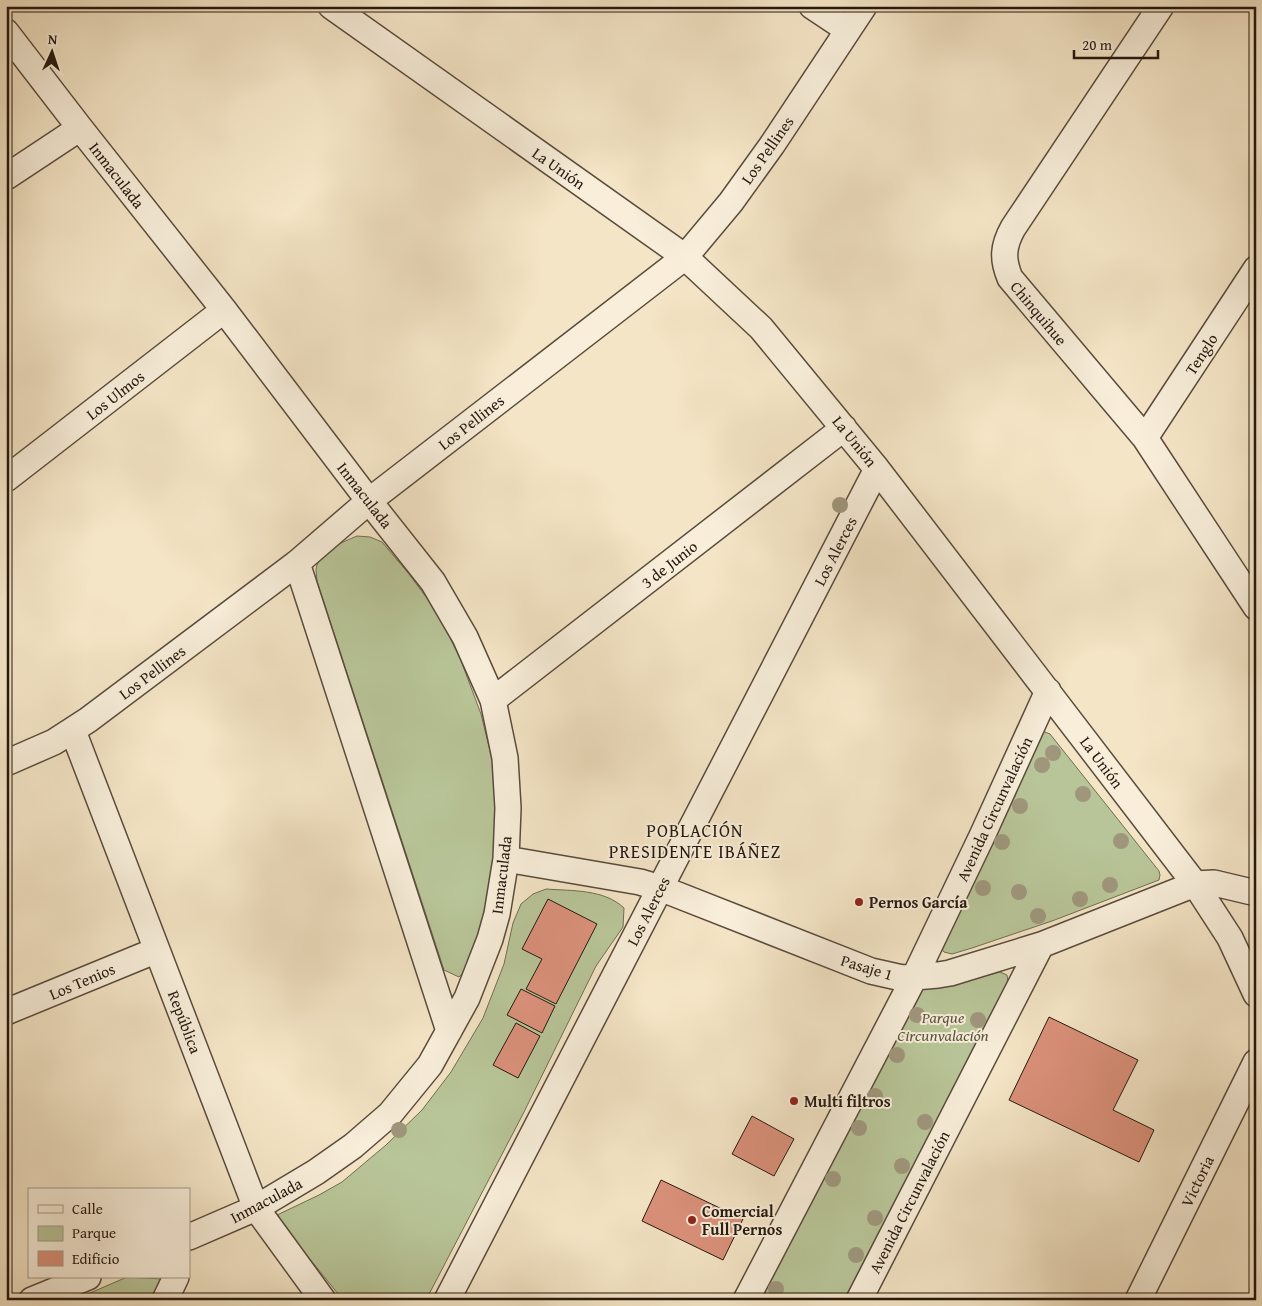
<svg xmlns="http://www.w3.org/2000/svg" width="1262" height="1306" viewBox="0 0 1262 1306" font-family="'Gentium Book Plus',serif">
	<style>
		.green { fill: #b8c598; stroke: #6f6e54 }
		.building { fill: #db917b; stroke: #26180f }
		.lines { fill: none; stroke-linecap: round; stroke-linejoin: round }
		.street-casing { stroke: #5a4b3d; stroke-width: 28 }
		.street { stroke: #f8eeda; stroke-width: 25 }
		.tree { fill: #9f967c }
		.poi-dot { fill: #8f2418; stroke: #f8eeda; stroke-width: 2 }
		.labels { text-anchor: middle; stroke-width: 4; stroke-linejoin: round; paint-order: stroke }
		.street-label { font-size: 16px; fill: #26180f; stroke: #f8eeda }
		.poi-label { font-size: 16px; font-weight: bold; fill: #26180f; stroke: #f8eeda; text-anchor: start }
		.park-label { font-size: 16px; font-style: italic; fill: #59553f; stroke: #f8eeda }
		.neighbourhood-label { font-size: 18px; letter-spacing: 1px; fill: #26180f; stroke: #f8eeda }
	</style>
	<rect width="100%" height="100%" fill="#f4e5c6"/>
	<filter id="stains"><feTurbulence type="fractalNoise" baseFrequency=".004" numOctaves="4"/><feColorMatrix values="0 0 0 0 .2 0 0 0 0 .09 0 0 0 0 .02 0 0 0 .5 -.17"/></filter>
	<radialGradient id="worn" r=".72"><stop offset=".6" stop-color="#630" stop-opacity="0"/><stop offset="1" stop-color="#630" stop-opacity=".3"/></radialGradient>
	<path class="green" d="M357,536L370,537L382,542L409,574L437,612L460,658L481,714L493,763L497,806L495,849L484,918L467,969L459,977L444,970L317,581C317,577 316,573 316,569C319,551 343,542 357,536Z
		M1040,732H1045L1050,734L1159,871L1160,875L1159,880L1052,921L972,948L952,954L944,952L942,949Z
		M546,889C572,891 604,889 624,908L623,927L596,966L523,1114L426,1300H343L275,1216L319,1195L342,1182L386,1145L422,1110L451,1072L483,1018L504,964L513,923L521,904L533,894Z
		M1000,972L1007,975L1008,982L844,1300H760L916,995L923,988L947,986Z
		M127,1277L162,1279L151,1300H74Z"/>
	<path class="building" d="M548,899L597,924L556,1004L526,989L542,959L522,949Z
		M521,989L555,1006L542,1033L507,1015Z
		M1049,1017L1138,1060L1113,1110L1154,1130L1139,1162L1009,1100Z
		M516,1023L540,1036L518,1078L493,1065Z
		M752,1116L794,1139L774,1176L732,1154Z
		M661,1180L743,1219L723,1260L642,1221Z"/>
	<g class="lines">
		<defs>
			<path id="street" d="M331,6L685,257L761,328L877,469L1195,884L1230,938L1256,994
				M812,6L848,30
				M1161,6L1013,228C1003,246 1002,259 1010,278L1145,438L1256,607
				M6,32L80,128L224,310L369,501L433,582L465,637L493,700L505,758L508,808L506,859L497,914L490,939L467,998L430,1065L390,1114L353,1146L316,1172L256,1208L189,1237
				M6,177L80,128
				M1145,438L1256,269
				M6,479L224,310
				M297,563L449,1031
				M493,700L844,428
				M73,731L256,1208L323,1300
				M6,763L54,742L88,720L297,563L369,501L685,257L731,202L772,145L864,6
				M506,859L640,882L660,888L871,971L902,978L938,975L950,973L1041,945L1195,884L1214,883L1256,893
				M6,1012L157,950
				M32,1300L88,1277
				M165,1300L176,1277
				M447,1300L877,469
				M746,1300L914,978L982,836L1048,691
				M859,1300L1041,945
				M1138,1300L1256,1062"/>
		</defs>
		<use href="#street" class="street-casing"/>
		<use href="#street" class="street"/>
	</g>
	<g class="tree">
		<circle cx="840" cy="505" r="8"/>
		<circle cx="1053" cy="753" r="8"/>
		<circle cx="1042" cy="765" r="8"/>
		<circle cx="1083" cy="794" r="8"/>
		<circle cx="1020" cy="806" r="8"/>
		<circle cx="1121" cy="841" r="8"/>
		<circle cx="1002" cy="842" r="8"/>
		<circle cx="1110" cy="885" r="8"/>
		<circle cx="983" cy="888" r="8"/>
		<circle cx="1019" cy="892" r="8"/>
		<circle cx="1080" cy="899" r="8"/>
		<circle cx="1038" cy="916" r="8"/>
		<circle cx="917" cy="1015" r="8"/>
		<circle cx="978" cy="1020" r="8"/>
		<circle cx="897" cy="1055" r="8"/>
		<circle cx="875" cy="1096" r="8"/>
		<circle cx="925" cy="1122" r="8"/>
		<circle cx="859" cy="1128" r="8"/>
		<circle cx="399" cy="1130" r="8"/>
		<circle cx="902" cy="1166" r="8"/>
		<circle cx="833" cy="1179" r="8"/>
		<circle cx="875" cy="1218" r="8"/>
		<circle cx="856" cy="1255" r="8"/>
		<circle cx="776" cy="1289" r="8"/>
	</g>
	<g class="poi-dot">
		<circle cx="859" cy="902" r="5"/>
		<circle cx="794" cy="1101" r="5"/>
		<circle cx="692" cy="1220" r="5"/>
	</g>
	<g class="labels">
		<g class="street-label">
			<text transform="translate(767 150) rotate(-55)" y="6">Los Pellines</text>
			<text transform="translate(559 168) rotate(35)" y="6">La Unión</text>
			<text transform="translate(117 175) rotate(52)" y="6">Inmaculada</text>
			<text transform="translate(1039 313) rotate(50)" y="6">Chinquihue</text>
			<text transform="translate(1201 354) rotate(-57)" y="6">Tenglo</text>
			<text transform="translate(115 395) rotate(-38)" y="6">Los Ulmos</text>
			<text transform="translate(471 422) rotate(-38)" y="6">Los Pellines</text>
			<text transform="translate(855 441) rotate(51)" y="6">La Unión</text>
			<text transform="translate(365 495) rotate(52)" y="6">Inmaculada</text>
			<text transform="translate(835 551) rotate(-63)" y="6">Los Alerces</text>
			<text transform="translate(669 564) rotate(-38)" y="6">3 de Junio</text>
			<text transform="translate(152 672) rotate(-37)" y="6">Los Pellines</text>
			<text transform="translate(1102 762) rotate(53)" y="6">La Unión</text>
			<text transform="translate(994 809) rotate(-65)" y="6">Avenida Circunvalación</text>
			<text transform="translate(501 875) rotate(-83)" y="6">Inmaculada</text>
			<text transform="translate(648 911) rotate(-63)" y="6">Los Alerces</text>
			<text transform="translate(867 967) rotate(17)" y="6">Pasaje 1</text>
			<text transform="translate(82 981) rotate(-23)" y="6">Los Tenios</text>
			<text transform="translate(185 1022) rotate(69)" y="6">República</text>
			<text transform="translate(1197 1181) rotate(-64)" y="6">Victoria</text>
			<text transform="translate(266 1200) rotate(-28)" y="6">Inmaculada</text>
			<text transform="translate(909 1202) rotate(-63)" y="6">Avenida Circunvalación</text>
		</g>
		<g class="poi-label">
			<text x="869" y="908">Pernos García</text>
			<text x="804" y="1107">Multi filtros</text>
			<text x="702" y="1217">Comercial<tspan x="702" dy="18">Full Pernos</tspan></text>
		</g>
		<g class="park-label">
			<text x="943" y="1023">Parque<tspan x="943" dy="18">Circunvalación</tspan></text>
		</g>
		<g class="neighbourhood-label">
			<text x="695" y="837">POBLACIÓN<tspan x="695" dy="21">PRESIDENTE IBÁÑEZ</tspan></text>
		</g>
	</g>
	<rect width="1262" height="1306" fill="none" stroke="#f4e5c6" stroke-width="25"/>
	<rect x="8" y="8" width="1247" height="1291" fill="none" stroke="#26180f" stroke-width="2.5"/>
	<rect x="12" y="12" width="1237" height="1281" fill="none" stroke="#26180f"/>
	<rect x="28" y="1188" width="162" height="90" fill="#f8eeda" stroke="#a49889"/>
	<rect x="38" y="1205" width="25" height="8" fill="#f8eeda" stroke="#a49889"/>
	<text x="72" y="1214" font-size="15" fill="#26180f">Calle</text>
	<rect x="38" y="1226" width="25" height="15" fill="#b8c598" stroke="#a49889"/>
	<text x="72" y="1238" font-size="15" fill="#26180f">Parque</text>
	<rect x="38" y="1251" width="25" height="15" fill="#db917b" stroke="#a49889"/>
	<text x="72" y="1264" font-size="15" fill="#26180f">Edificio</text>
	<g transform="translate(52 52) rotate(3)" stroke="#f8eeda" stroke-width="4" paint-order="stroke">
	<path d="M0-4L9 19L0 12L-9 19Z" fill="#26180f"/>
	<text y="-8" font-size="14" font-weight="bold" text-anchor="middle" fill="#26180f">N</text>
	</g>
	<path d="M1074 50v8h84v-8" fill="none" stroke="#26180f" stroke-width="2.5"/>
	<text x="1082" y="50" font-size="15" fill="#26180f" stroke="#f8eeda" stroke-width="4" paint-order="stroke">20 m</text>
	<rect width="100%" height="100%" filter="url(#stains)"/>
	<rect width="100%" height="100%" fill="url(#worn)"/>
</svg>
